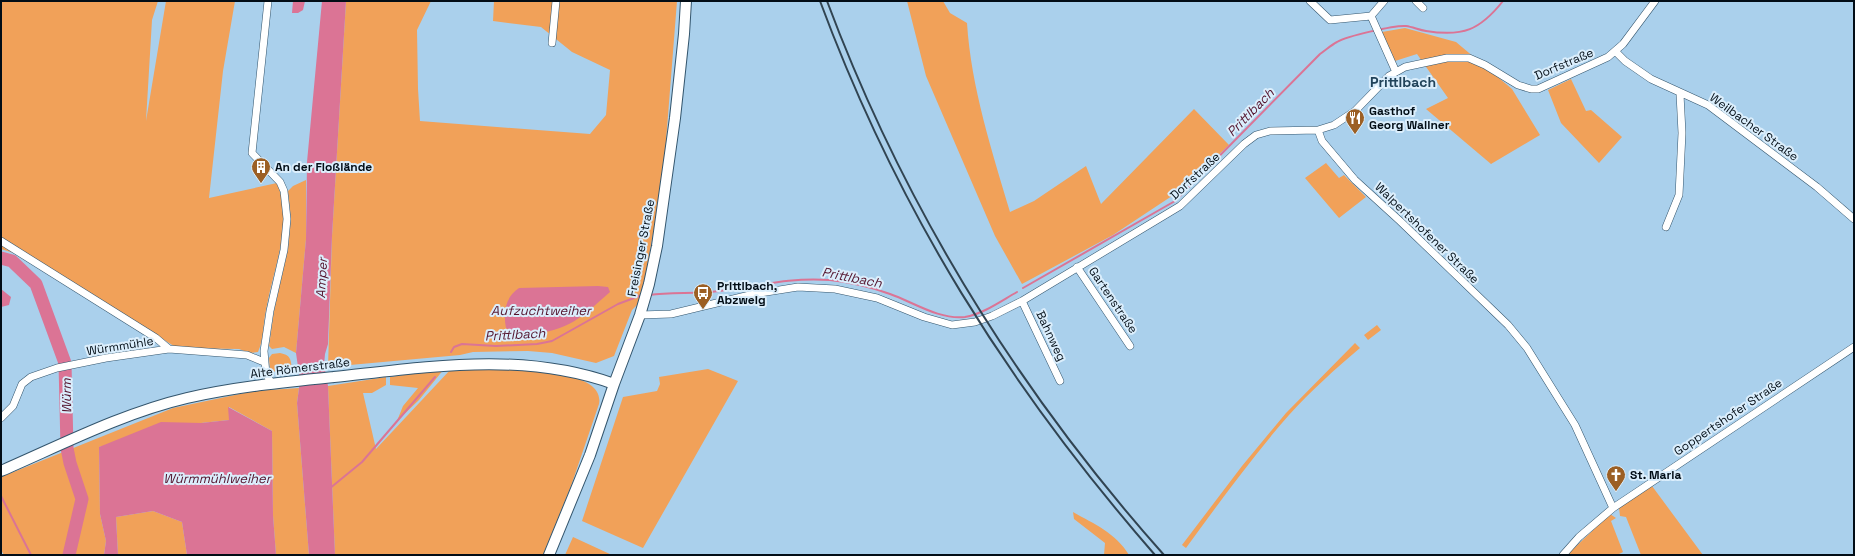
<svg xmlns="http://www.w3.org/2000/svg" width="1855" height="556" viewBox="0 0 1855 556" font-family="'Space Grotesk',sans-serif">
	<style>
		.green { fill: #f1a159 }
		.water { fill: #db7495 }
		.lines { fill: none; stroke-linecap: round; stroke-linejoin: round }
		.stream { stroke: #db7495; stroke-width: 2 }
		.river { stroke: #db7495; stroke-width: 13 }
		.street-casing { stroke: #33556d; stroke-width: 8 }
		.secondary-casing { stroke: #33556d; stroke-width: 12 }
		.street { stroke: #fff; stroke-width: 7 }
		.secondary { stroke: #fff; stroke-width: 10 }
		.rail { stroke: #314452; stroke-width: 2 }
		.labels { text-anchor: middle; stroke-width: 4; stroke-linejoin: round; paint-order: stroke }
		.street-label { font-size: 12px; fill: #020d16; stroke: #dbeefc }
		.poi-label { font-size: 12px; font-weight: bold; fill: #020d16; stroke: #dbeefc; text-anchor: start }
		.water-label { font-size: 13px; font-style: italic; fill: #54142d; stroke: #dbeefc }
		.quarter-label { font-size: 14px; font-weight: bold; fill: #21435a; stroke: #dbeefc }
	</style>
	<rect width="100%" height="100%" fill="#aad0ec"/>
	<path class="green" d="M1,1H158L152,20L146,121L166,1H235L223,71L209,198L277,183C294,224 273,269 266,310C263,324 264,339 258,352L250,353L239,349L177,348L39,261L1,249Z
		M346,1H431L417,30L418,89L420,121L590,134L606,115L610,70L572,52L541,27L493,21L494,1H677L663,179L644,283L638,304L632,310L614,356L596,363L552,353L528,351L473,352L460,355L328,367L332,236Z
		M907,1H943L950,13L967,23C971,87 992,151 1010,212L1034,201L1086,166L1101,204L1194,109L1229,145L1181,190L1113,235L1022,284L995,236L926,76Z
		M1405,28L1456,42L1512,89L1540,135L1491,164L1426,109L1448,98L1417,54L1395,61L1382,32Z
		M1571,79L1586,111L1591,110L1622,137L1599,163L1561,123L1548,90Z
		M1326,163L1339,178L1344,175L1366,197L1339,218L1305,178Z
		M306,180V239L296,353L284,347L272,349L269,346L274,311L288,249L291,219L288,191L293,186Z
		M1377,325L1381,330L1368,340L1364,335Z
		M1355,343L1360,348C1335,369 1311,391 1289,415C1252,457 1219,503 1186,548L1182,545L1242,466L1286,413Z
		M280,353C291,355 291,360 292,370L279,373L270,370L269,358L272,354Z
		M495,368C518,370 606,369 599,404L571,486L543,555H335L328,386L386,377V385L372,393H363L376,449L451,369Z
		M444,369L419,400L397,421L403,406L418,388L390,385V377Z
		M708,369L738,381L643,548L582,521L623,397L657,391L660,384L659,377Z
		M299,388L297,403L309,555H276L273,515L272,431L229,407V420L201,423L99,447L100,514L106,541L104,555H4L1,550V477L173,408L254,391Z
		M1652,486L1703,555H1641L1626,517L1620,516L1619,508Z
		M153,511L182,522L187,555H118L116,517Z
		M1073,512C1094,524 1116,533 1129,555H1104L1105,543L1074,519Z
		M1610,514L1616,518L1611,521L1623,552L1617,555H1567Z
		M573,537L612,555H565Z"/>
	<path class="water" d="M293,1H305L303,10L298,13H292Z
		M322,1H346L332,236L328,344L325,354L324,365L328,386L335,555H309L297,403L300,381L296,353L306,239L307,162Z
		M598,286L608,287L610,292C584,315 567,333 530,333C521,332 514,333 506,328C503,313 505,297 519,288Z
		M1,289L11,297L9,305L1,307Z
		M228,407L272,431L273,515L276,555H187L182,522L153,511L116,517L118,555H104L106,541L100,514L99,447L161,422L201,423L229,420Z"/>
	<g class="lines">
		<path class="stream" d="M1023,288L1175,201L1320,54C1326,50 1331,45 1337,42C1347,36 1395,25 1406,26C1413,27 1419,30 1426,31C1463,37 1480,30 1503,1
			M649,295C672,292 696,294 719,291C758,286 789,277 830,280C849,282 871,287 890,294C913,302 939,320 965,317C983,314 1001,301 1017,292
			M451,352L454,347L462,344L496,346L537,344L552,341L618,304L642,295
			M329,489L362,462L435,377
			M1,496L31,555"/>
		<path class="river" d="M1,258L12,261L36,284L65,363L67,448L70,463L82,499L69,555"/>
		<defs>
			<path id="street" d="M268,1L252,153L280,182L284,191L287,219L284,250L270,311L264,351L266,374L272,384
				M1310,1L1330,20L1371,16
				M1384,1L1371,16L1396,72
				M1416,1L1423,8
				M552,43L556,1
				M1615,51L1625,61L1651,79L1708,105L1817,187L1854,219
				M1318,130L1322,141L1355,180L1400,221L1508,325L1527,348L1575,425L1613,508
				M1666,227L1679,195L1682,133L1680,94
				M1,241L156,338L169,349
				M1077,267L1130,346
				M1022,301L1060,381
				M640,315L671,314L754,294L798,287L835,289L877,298L924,317L952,325L975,322L992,316L1022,301L1180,206L1244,144L1256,135L1270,131L1318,130L1334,125L1355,111L1389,76L1405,67L1447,58H1469L1485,65L1518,85L1531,89H1538L1608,57L1623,44L1655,1
				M1,418L13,406L22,384L31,377L57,368L106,358L169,349L247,355L264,362
				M1563,555L1579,537L1613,508L1854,347"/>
			<path id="secondary" d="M1,471C61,445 123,413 187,398C235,387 285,382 334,377C427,367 523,351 614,384
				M549,555L590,455L614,384L640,315L649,284L657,246L675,118L684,34L686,1"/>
		</defs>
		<use href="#street" class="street-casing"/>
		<use href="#secondary" class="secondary-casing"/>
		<use href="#street" class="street"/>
		<use href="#secondary" class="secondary"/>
		<path class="rail" d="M820,1C898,211 1008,386 1155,555
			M827,1C904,207 1018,391 1164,555"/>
	</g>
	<defs>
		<symbol id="restaurant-pin" viewBox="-11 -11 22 30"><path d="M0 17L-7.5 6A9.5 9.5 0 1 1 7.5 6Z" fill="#9c5f24" stroke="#dbeefc"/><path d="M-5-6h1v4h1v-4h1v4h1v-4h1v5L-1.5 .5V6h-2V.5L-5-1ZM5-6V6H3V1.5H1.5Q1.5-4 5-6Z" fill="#fff"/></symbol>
		<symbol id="building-pin" viewBox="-11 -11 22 30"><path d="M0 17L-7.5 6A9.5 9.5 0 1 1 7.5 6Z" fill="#9c5f24" stroke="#dbeefc"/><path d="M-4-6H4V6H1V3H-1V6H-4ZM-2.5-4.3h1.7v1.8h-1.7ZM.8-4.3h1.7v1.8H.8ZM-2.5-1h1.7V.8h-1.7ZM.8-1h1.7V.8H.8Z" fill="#fff"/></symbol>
		<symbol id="bus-pin" viewBox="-11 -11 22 30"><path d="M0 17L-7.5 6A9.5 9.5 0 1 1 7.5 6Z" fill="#9c5f24" stroke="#dbeefc"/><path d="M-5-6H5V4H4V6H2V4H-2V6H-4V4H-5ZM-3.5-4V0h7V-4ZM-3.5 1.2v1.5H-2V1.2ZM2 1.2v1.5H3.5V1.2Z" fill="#fff"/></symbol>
		<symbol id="church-pin" viewBox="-11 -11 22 30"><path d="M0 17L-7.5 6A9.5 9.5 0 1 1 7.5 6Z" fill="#9c5f24" stroke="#dbeefc"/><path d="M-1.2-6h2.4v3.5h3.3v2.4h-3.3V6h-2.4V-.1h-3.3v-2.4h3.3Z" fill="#fff"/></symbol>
	</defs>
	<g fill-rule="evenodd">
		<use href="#restaurant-pin" x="1344" y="107" width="22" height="30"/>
		<use href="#building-pin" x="250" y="156" width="22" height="30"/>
		<use href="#bus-pin" x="692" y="282" width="22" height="30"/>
		<use href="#church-pin" x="1605" y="464" width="22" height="30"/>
	</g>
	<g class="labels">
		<g class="street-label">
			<text transform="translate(1564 64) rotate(-23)" y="4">Dorfstraße</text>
			<text transform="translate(1754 127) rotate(36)" y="4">Weilbacher Straße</text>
			<text transform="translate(1195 176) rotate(-43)" y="4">Dorfstraße</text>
			<text transform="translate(1427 233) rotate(44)" y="4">Walpertshofener Straße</text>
			<text transform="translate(641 248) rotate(-79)" y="4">Freisinger Straße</text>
			<text transform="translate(1113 300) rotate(56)" y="4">Gartenstraße</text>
			<text transform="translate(1051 336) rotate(65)" y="4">Bahnweg</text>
			<text transform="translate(120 346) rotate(-9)" y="4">Würmmühle</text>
			<text transform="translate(300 368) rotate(-7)" y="4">Alte Römerstraße</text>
			<text transform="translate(1728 417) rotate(-34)" y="4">Goppertshofer Straße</text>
		</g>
		<g class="poi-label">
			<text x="1369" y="115">Gasthof<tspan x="1369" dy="14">Georg Wallner</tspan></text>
			<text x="275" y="171">An der Floßlände</text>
			<text x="717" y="290">Prittlbach,<tspan x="717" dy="14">Abzweig</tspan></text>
			<text x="1630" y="479">St. Maria</text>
		</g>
		<g class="water-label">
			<text transform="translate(1250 112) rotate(-46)" y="5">Prittlbach</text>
			<text transform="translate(852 277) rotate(11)" y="5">Prittlbach</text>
			<text transform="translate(321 278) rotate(-87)" y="5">Amper</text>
			<text x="541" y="315">Aufzuchtweiher</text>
			<text transform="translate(515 334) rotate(-3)" y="5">Prittlbach</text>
			<text transform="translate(66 396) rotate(-91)" y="5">Würm</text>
			<text x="217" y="483">Würmmühlweiher</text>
		</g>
		<g class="quarter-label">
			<text x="1403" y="87">Prittlbach</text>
		</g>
	</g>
	<rect width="1855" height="556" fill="none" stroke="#020d16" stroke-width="4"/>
</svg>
